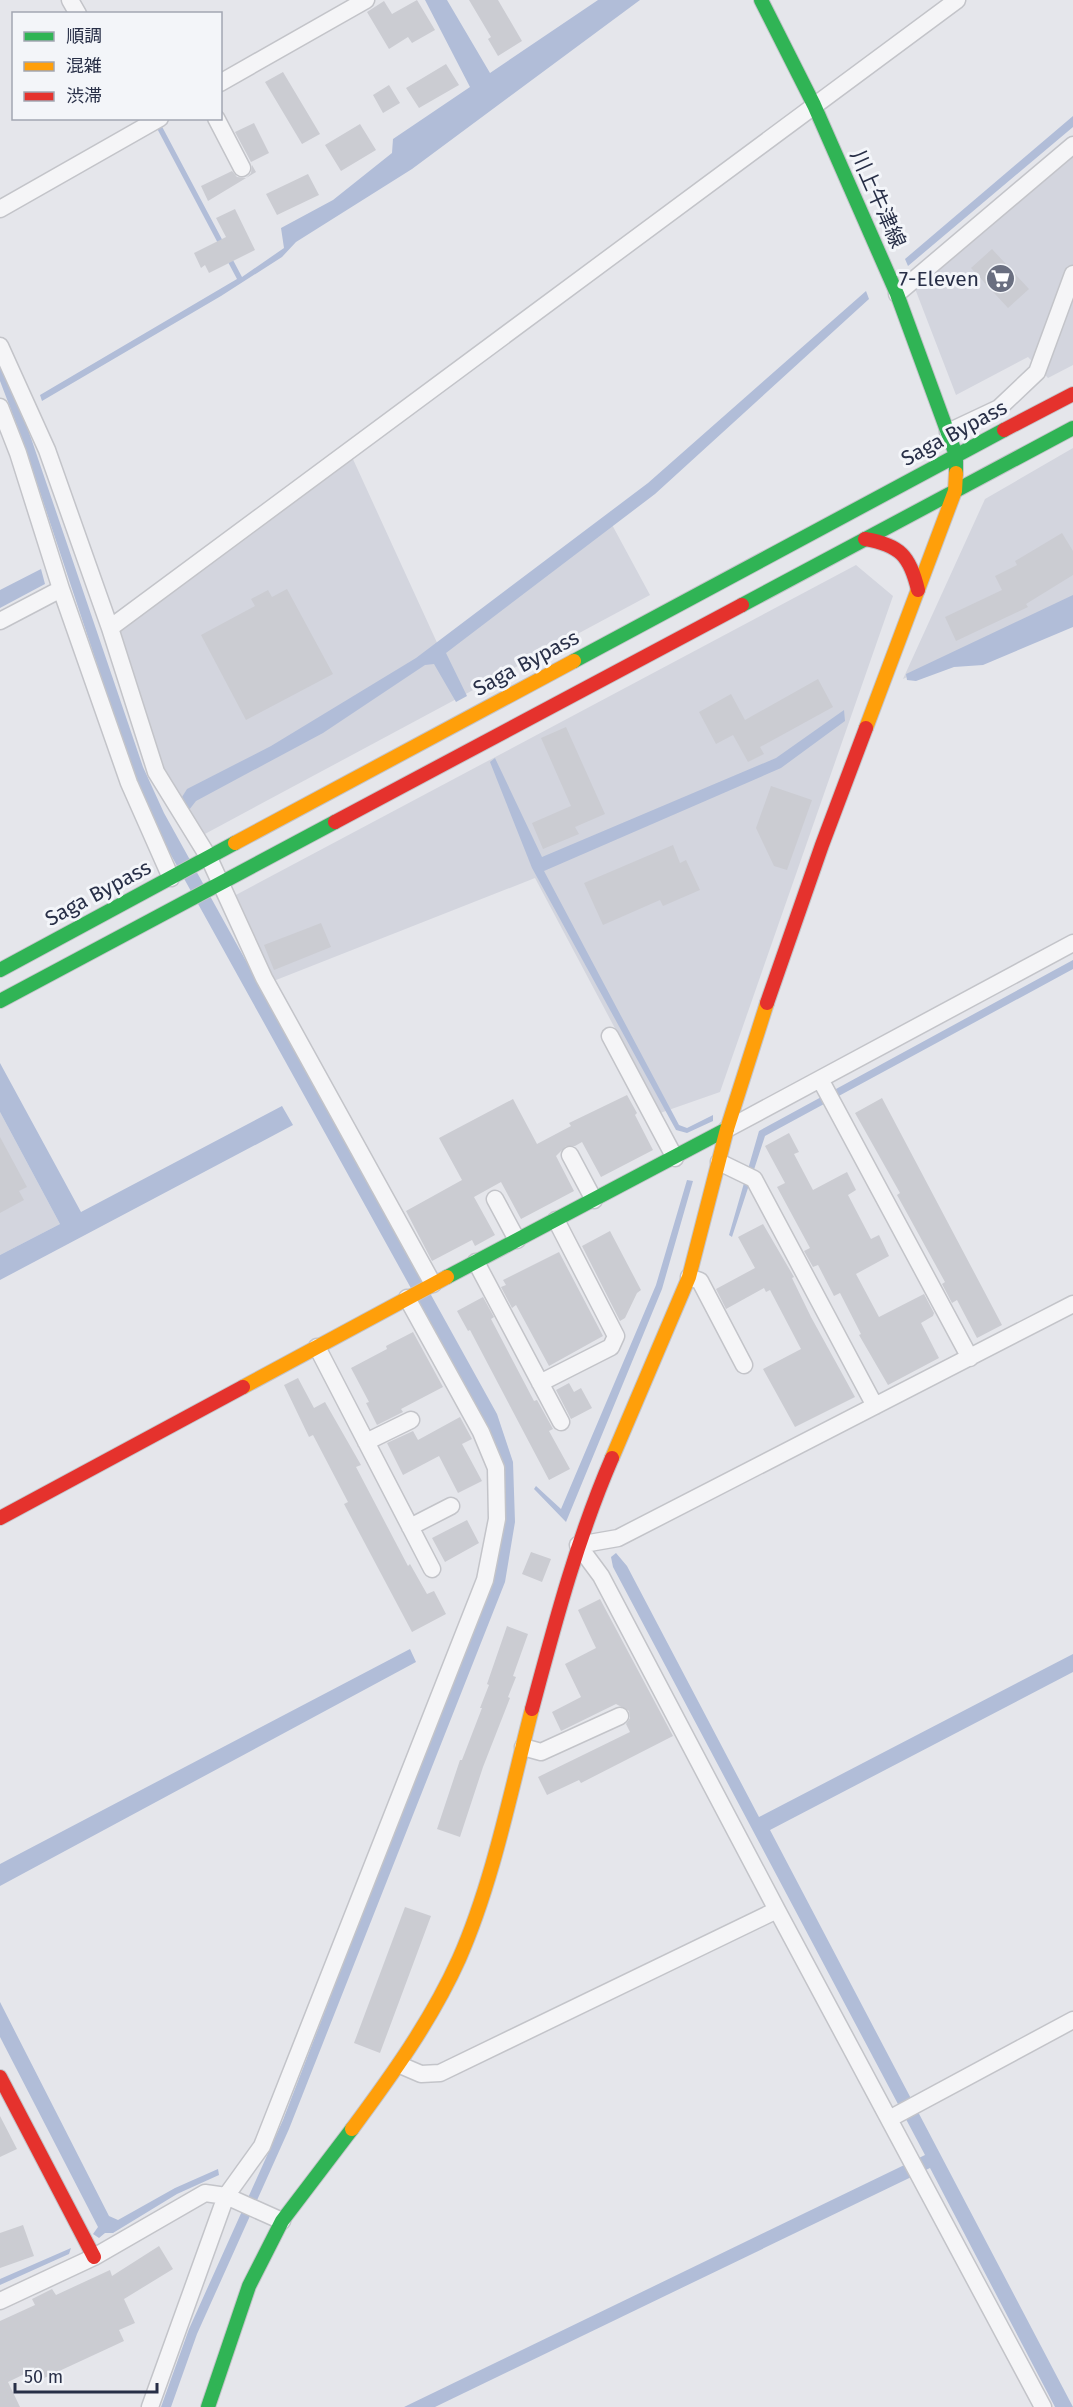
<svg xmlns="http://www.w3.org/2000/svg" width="1073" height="2407" viewBox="0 0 1073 2407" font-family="'Fira Sans','Noto Sans JP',sans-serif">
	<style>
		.built { fill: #d3d5de }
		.water { fill: #b1bdd8 }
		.building { fill: #cbccd2 }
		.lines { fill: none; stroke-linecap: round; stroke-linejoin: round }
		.street-casing { stroke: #c3c4c9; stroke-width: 19 }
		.fast-casing { stroke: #c3c4c9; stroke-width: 16 }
		.slow-casing { stroke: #c3c4c9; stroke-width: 16 }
		.jam-casing { stroke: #c3c4c9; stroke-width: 16 }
		.street { stroke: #f5f5f7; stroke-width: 16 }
		.fast { stroke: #30b455; stroke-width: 14 }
		.slow { stroke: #ff9f0a; stroke-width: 14 }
		.jam { stroke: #e5322d; stroke-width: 14 }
		.labels { text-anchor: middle; stroke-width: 6; stroke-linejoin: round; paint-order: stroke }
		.street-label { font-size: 21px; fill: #282f47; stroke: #f3f5f9 }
		.poi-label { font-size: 21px; fill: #282f47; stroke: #f3f5f9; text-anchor: end }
	</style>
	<rect width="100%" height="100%" fill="#e5e6eb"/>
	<path class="built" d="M1073,155V365L1048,378L1028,357L956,395L914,286Z
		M1073,448V599L903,679L985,499Z
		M352,457L439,647L610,521L650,595L203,835L164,773L120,630Z
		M856,565L893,596L720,1092L660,1113L535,878L271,982L234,896Z
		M0,1112L60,1224L0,1255Z"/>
	<path class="water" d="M425,0H447L490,73L598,0H640L412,169L296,242L282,257L221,296L42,401L40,395L237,279L152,119H158L242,277L284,248L281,228L333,200L392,153L393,139L470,87Z
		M1073,116V127L908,266L905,259Z
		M866,291L869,299L655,494L446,653L467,696L456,702L434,664L425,665L323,733L196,801L189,810L182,797L187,789L271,746L416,658L648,483Z
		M0,360L12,385L31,438L143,767L164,813L497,1414L513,1462L515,1522L505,1582L289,2129L197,2334L171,2407H161L189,2329L283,2120L492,1578L501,1462L484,1420L151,819L133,773L24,444L0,381Z
		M41,569L45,584L0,608V590Z
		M1073,595V627L983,665L954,667L916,681L907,680L906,674Z
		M844,710L845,721L781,768L544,871L679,1125L687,1128L713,1115V1121L687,1133L676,1130L532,868L490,762L495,758L542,857L776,758Z
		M1073,960V969L765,1136L732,1237L729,1235L759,1131Z
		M0,1063L81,1212L282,1106L293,1125L0,1280V1255L60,1224L0,1112Z
		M687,1180L693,1181L662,1289L566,1522L534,1489L536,1486L561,1509L656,1285Z
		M616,1553L627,1566L759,1817L1073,1654V1672L770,1830L1073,2407H1055L930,2168L435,2407H404L925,2155L613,1567L611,1557Z
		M410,1649L416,1662L0,1886V1864Z
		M0,2002L109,2216L118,2220L175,2188L218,2169L219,2175L177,2194L113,2233H105L99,2238L93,2234L98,2227L0,2037Z
		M71,2248L69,2254L0,2285V2279Z"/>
	<path class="building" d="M417,0L435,30L412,43L408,37L389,49L367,12L384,1L392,14Z
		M469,0H498L522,41L498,56L488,39L491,37Z
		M446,64L459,85L419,108L406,88Z
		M283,72L320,134L302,144L265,82Z
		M389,85L400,103L383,113L373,95Z
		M254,123L269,153L251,162L235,132Z
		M360,124L376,150L341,171L325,145Z
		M252,165L256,172L208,201L201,186L232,171L237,177L246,178L251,173Z
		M308,174L319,195L277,215L266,194Z
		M235,209L255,250L209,273L205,265L201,268L194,253L226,237L216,218Z
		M992,249L1029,289L1008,308L971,268Z
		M1062,533L1073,551V575L1026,604L1028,607L956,641L945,617L1002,590L995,576L1017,565L1015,561Z
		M287,589L333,674L246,720L201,635L255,606L251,599L268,590L272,597Z
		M818,679L833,707L760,747L764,754L748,762L733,735L716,744L699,712L731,694L745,720Z
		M566,727L605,814L575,827L579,834L543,849L532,823L571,806L541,738Z
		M771,786L812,800L787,870L774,866L756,828Z
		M673,845L680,863L686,860L700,890L663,906L660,900L603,925L584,883Z
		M321,923L331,947L274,970L264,945Z
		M627,1095L637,1113L635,1115L653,1150L601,1177L582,1142L575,1146H566L556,1156L574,1191L521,1219L501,1182L474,1197L495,1235L475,1246L472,1240L432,1261L406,1211L462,1180L439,1138L513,1099L537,1144L571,1126L569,1123Z
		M882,1098L1002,1325L977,1338L957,1300L952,1303L942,1284L945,1282L897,1195L900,1193L855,1113Z
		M789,1133L799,1152L794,1154L813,1190L847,1172L856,1190L848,1195L871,1239L879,1235L889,1256L856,1274L879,1317L924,1294L934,1313L933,1316L921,1323L939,1358L888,1385L859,1335L861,1334L840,1293L834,1296L818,1265L813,1267L804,1251L810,1248L777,1187L785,1183L765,1146Z
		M0,1137L27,1187L19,1191L24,1200L0,1213Z
		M763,1224L794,1277L792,1278L811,1317L855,1397L795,1427L763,1369L801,1349L770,1290L766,1292L764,1288L726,1309L716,1289L755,1268L738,1237Z
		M610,1231L641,1290L637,1293L625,1318L620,1321L582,1246Z
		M559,1252L603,1336L549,1366L516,1305L512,1308L501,1287L506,1285L503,1280Z
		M483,1297L494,1317L491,1319L534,1401L537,1400L553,1429L549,1431L570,1469L549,1480L470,1330L468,1331L457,1311Z
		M413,1332L443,1387L401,1409L403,1412L377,1425L366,1403L369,1402L351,1368L387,1349L386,1346Z
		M298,1378L314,1408L325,1402L361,1465L356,1467L408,1566L410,1564L427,1594L434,1591L446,1614L412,1632L344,1504L348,1502L313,1435L309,1437L284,1385Z
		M569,1383L574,1392L581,1388L592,1408L571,1419L556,1390Z
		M460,1417L472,1439L462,1444L482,1481L458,1493L439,1456L403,1475L387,1443L413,1431L418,1440Z
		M467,1520L479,1543L445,1562L432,1538Z
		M531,1552L551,1559L542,1582L522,1574Z
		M600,1599L673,1736L581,1783L579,1780L547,1795L538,1777L630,1732L626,1724L630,1718L629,1711L616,1704L561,1731L552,1712L581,1697L565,1664L596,1648L578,1610Z
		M507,1626L528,1634L513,1676L516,1677L508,1697L510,1698L483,1767L460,1837L437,1829L460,1760H462L482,1708H480L489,1685L487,1684Z
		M405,1907L431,1916L380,2053L354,2043Z
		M0,2116L17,2149L0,2157Z
		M23,2225L34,2256L0,2268V2233Z
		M159,2246L173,2269L124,2299L135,2323L119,2330L124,2341L42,2379L37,2368L8,2382L20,2407H0V2321L35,2305L32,2299L52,2289L56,2295L110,2270L112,2276Z"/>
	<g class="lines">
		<defs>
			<path id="street" d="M70,0L78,14
				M220,83L366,0
				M216,118L242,168
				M0,209L160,118
				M897,294L1073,145
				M0,346L47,450L110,628L156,772L209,858L264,978L433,1284
				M0,407L18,453L61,589L0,621
				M948,432L999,408L1037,372L1073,274
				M61,589L129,783L171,878
				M110,628L957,0
				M610,1036L675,1158
				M820,1079L970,1358
				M727,1129L1073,943
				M570,1155L594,1200
				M719,1162L754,1179L875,1406
				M495,1199L517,1240
				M476,1262L561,1422
				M689,1277L700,1281L744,1365
				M317,1347L432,1569
				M540,1383L611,1347L616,1336L556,1220
				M366,1442L411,1420
				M410,1527L451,1506
				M523,1747L541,1752L620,1716
				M400,2065L421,2074L440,2073L777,1910
				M889,2119L1073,2020
				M0,2301L94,2257L205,2193L226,2196L282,2221
				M150,2407L226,2196L262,2146L485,1580L497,1519L496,1468L481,1432L407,1298
				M1043,2407L777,1910L601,1576L578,1545L618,1538L1073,1304"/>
			<path id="fast" d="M761,0L814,105L897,294L956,455V473
				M742,605L1073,428
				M574,661L1004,430
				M0,970L235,843
				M0,1001L335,822
				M447,1277L727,1129
				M208,2407L249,2286L282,2221L352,2129"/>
			<path id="slow" d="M866,728L955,491L956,473
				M235,843L574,661
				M243,1387L447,1277
				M612,1458L689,1277L727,1129L767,1003
				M352,2129C392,2075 431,2021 459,1959C493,1882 511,1790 532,1709"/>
			<path id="jam" d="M1004,430L1073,394
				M865,539C900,545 910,556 918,590
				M335,822L742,605
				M767,1003L822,845L866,728
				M0,1518L243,1387
				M532,1709C555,1623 577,1539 612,1458
				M0,2077L94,2257"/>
		</defs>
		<use href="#street" class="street-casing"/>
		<use href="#fast" class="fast-casing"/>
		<use href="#slow" class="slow-casing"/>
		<use href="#jam" class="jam-casing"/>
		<use href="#street" class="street"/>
		<use href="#fast" class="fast"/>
		<use href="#slow" class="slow"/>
		<use href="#jam" class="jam"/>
	</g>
	<defs>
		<symbol id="supermarket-disc" viewBox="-11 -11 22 22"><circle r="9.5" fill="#6a6f80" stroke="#f3f5f9"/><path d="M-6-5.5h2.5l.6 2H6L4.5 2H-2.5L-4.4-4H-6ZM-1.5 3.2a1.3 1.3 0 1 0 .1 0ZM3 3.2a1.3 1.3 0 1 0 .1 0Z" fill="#fff"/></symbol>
	</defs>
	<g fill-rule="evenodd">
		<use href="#supermarket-disc" x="984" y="262" width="33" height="33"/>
	</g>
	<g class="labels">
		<g class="street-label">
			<text transform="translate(878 199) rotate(66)" y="7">川上牛津線</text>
			<text transform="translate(954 433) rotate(-28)" y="7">Saga Bypass</text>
			<text transform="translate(526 663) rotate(-28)" y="7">Saga Bypass</text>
			<text transform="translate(98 893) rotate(-28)" y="7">Saga Bypass</text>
		</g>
		<g class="poi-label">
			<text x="979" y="286">7-Eleven</text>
		</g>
	</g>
	<rect x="12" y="12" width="210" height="108" fill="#f3f5f9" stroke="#a2a6b2" stroke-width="1.5"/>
	<rect x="24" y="32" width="30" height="9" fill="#30b455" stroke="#a2a6b2" stroke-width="1.5"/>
	<text x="66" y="42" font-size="18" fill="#282f47">順調</text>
	<rect x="24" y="62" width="30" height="9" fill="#ff9f0a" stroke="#a2a6b2" stroke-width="1.5"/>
	<text x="66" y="72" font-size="18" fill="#282f47">混雑</text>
	<rect x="24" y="92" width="30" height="9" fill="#e5322d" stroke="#a2a6b2" stroke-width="1.5"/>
	<text x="66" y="102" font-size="18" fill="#282f47">渋滞</text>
	<path d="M15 2383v9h142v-9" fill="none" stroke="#282f47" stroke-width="3"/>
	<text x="24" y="2383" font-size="18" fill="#282f47" stroke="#f3f5f9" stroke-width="4.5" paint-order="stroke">50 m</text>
</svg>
